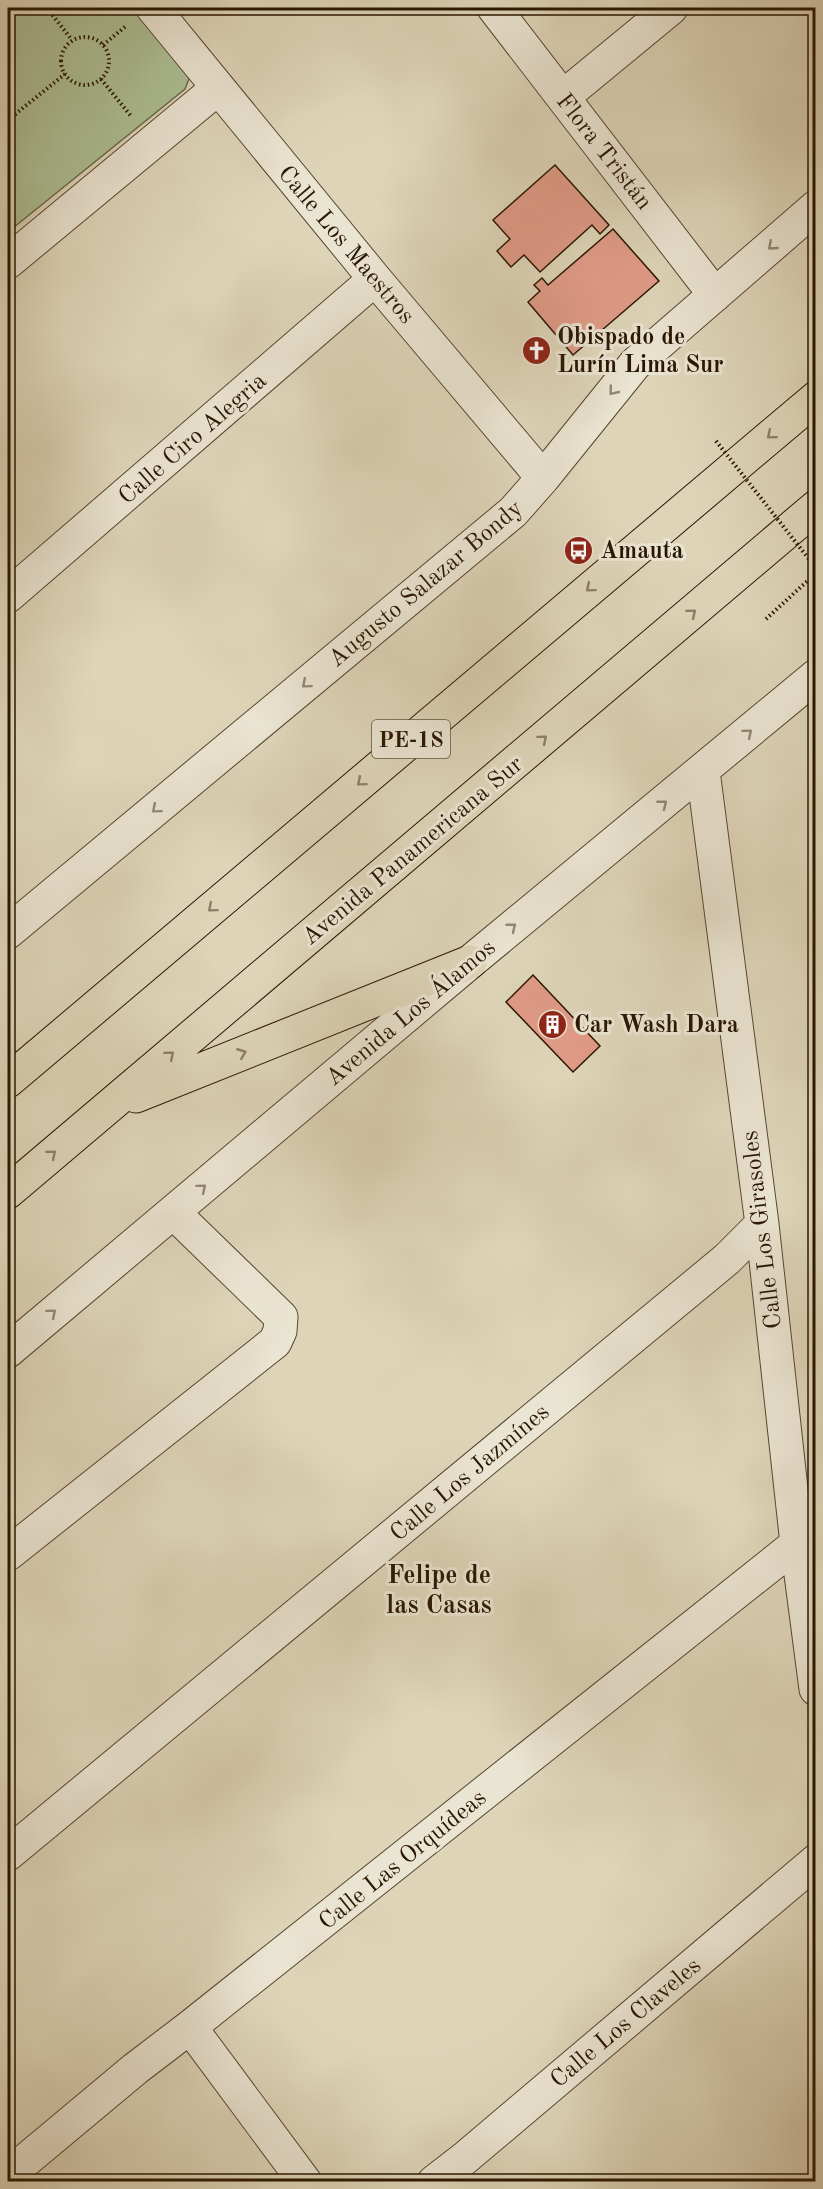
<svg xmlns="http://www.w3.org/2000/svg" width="823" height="2189" viewBox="0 0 823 2189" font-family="'Old Standard TT',serif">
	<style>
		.green { fill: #acbe93; stroke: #6a6a4a; stroke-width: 1.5 }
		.building { fill: #e09b87; stroke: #291601; stroke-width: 1.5 }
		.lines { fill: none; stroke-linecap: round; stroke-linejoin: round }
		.minor-casing { stroke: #56462f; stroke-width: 35 }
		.highway-casing { stroke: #291601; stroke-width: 35 }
		.path { stroke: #291601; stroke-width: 4; stroke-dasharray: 1.5 3; stroke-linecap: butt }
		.minor { stroke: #eae4d2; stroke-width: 33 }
		.highway { stroke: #ded5b9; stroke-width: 33 }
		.path-bridge { stroke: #291601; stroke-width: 4; stroke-dasharray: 1.5 3; stroke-linecap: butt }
		.oneway { stroke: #938774 }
		.oneway2 { stroke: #8d7f66 }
		.labels { text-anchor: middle; stroke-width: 6; stroke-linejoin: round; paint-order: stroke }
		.shield { fill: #eae4d2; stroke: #635440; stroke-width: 1.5 }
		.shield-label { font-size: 22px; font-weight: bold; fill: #291601 }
		.street-label { font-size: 24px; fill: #291601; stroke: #eae4d2 }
		.poi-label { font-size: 24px; font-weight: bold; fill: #291601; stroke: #eae4d2; text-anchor: start }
		.neighbourhood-label { font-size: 26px; font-weight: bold; fill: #291601; stroke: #eae4d2 }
	</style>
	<rect width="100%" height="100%" fill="#ded5b9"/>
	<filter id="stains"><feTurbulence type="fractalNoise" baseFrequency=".00333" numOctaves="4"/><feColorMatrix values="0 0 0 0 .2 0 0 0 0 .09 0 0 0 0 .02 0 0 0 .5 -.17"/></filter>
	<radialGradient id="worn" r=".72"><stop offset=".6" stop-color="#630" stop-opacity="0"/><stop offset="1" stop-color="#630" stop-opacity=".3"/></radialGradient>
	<path class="green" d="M8,8H133L187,73L189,79L185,89L8,232Z"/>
	<path class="building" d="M555,165L609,225L600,234L592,225L540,272L524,255L511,267L497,251L510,239L493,220Z
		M613,229L659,281L573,355L528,302L540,291L534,285L542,278L548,285Z
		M533,975L600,1046L573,1072L506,1002Z"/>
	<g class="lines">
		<defs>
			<path id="minor" d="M153,8L375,279L543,478
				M494,8L715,295
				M563,97L671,8
				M8,262L218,88
				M8,596L375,279
				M703,771L762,1224L797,1544L816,1689
				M8,932L513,512L543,478L635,364L816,207
				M8,1351L470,962L816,676
				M8,1554L275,1342L280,1331L281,1317L173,1212
				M8,1854L727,1259L762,1224
				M190,2027L305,2182
				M8,2175L135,2069L190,2027L797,1544
				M434,2182L465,2158L816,1861"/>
			<path id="highway" d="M8,1081L816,398
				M136,1096L470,962
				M8,1192L816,507"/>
		</defs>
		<use href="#minor" class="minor-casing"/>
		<use href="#highway" class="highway-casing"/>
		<path class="path" d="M47,8L72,40
			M8,12L12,8
			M61 61a24 24 0 1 1 48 0a24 24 0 1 1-48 0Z
			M103,45L126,26
			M101,79L131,116
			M8,120L65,74
			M766,619L816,573"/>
		<use href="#minor" class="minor"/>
		<use href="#highway" class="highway"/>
		<path class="path-bridge" d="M716,441L816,568"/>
	</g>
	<defs><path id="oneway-chevron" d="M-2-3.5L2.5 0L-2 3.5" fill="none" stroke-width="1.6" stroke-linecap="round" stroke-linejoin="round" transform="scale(1.5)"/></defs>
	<g class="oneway">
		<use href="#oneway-chevron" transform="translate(772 246) rotate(139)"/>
		<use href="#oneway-chevron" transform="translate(613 391) rotate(129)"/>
		<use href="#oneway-chevron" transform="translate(306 684) rotate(140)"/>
		<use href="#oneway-chevron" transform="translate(748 733) rotate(-40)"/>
		<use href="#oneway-chevron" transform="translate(663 804) rotate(-39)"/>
		<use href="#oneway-chevron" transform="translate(156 809) rotate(140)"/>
		<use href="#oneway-chevron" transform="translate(512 927) rotate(-39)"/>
		<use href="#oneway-chevron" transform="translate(202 1188) rotate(-40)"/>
		<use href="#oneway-chevron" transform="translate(52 1313) rotate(-40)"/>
	</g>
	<g class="oneway2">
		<use href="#oneway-chevron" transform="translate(771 435) rotate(140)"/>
		<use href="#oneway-chevron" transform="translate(590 588) rotate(140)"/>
		<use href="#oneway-chevron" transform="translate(692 613) rotate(-40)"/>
		<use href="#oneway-chevron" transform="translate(543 739) rotate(-40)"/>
		<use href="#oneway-chevron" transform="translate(361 782) rotate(140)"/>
		<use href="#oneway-chevron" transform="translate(212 908) rotate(140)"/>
		<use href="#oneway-chevron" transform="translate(242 1053) rotate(-22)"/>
		<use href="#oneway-chevron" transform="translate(170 1055) rotate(-40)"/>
		<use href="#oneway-chevron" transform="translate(52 1154) rotate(-40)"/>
	</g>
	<defs>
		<symbol id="church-disc" viewBox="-11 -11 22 22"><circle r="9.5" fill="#8f2418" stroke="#eae4d2"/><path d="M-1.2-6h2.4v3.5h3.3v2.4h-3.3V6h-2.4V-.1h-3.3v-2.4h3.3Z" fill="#fff"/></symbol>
		<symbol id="bus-disc" viewBox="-11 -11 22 22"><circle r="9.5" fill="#8f2418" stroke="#eae4d2"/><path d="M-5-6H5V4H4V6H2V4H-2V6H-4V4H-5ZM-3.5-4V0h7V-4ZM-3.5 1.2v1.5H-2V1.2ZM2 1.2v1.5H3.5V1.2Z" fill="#fff"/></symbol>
		<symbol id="building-disc" viewBox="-11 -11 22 22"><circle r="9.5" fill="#8f2418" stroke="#eae4d2"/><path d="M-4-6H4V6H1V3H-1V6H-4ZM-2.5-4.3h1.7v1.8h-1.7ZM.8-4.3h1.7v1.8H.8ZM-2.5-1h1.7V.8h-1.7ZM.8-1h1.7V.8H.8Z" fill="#fff"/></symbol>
	</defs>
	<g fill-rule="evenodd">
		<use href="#church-disc" x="520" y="334" width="33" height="33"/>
		<use href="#bus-disc" x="562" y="534" width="33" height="33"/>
		<use href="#building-disc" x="536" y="1008" width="33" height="33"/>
	</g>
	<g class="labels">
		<rect class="shield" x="372" y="720" width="78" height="38" rx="4.5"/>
		<g class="shield-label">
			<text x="411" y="747">PE-1S</text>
		</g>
		<g class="street-label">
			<text transform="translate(605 151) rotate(52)" y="8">Flora Tristán</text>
			<text transform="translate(347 244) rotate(50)" y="8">Calle Los Maestros</text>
			<text transform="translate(192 438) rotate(-41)" y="8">Calle Ciro Alegria</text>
			<text transform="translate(425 583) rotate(-40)" y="8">Augusto Salazar Bondy</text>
			<text transform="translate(412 850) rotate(-40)" y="8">Avenida Panamericana Sur</text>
			<text transform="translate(410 1012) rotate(-40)" y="8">Avenida Los Álamos</text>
			<text transform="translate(761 1230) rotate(-97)" y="8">Calle Los Girasoles</text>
			<text transform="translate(469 1472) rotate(-40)" y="8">Calle Los Jazmínes</text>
			<text transform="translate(402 1859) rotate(-39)" y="8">Calle Las Orquídeas</text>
			<text transform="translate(625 2022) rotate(-40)" y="8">Calle Los Claveles</text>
		</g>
		<g class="poi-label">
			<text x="557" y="344">Obispado de<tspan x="557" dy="28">Lurín Lima Sur</tspan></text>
			<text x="600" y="558">Amauta</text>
			<text x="574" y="1032">Car Wash Dara</text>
		</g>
		<g class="neighbourhood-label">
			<text x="439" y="1583">Felipe de<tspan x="439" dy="30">las Casas</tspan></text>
		</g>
	</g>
	<rect width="823" height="2189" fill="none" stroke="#ded5b9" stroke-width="30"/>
	<rect x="9" y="9" width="805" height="2171" fill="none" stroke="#291601" stroke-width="3"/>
	<rect x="15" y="15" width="793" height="2159" fill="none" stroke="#291601" stroke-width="1.5"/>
	<rect width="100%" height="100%" filter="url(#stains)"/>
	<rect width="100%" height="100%" fill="url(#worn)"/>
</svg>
